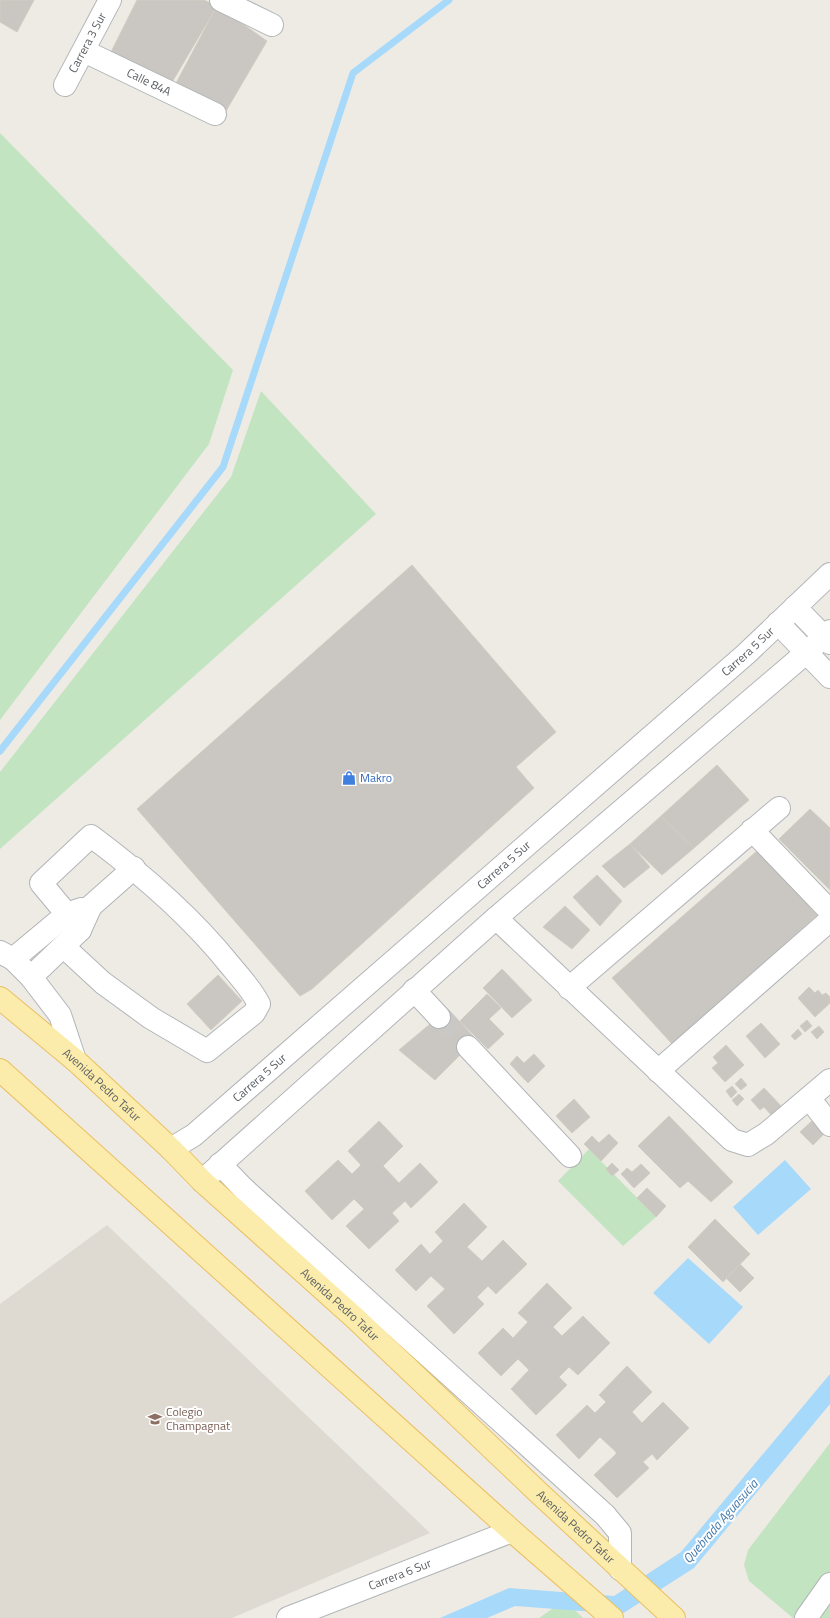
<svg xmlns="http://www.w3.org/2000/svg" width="830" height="1618" viewBox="0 0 830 1618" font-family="'Titillium Web',sans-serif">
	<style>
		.education { fill: #dedad2 }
		.green { fill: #c3e4c1 }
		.water { fill: #a7d9fb }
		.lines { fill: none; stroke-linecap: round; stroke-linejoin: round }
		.stream { stroke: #a7d9fb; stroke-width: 7 }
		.building { fill: #cac6c1; stroke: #d2cdc3 }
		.minor-tunnel { stroke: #cac8c4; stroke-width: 22; stroke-dasharray: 22 11; stroke-linecap: butt }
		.minor-casing { stroke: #b1b5b8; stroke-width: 24 }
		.major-casing { stroke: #ebbf60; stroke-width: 24 }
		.minor { stroke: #fff; stroke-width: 22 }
		.major { stroke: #fbecab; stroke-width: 22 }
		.labels { text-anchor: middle; stroke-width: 4; stroke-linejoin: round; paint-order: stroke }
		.street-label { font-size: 12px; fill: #5c6064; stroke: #fff }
		.shop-label { font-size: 12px; fill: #366cbe; stroke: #fff; text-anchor: start }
		.education-label { font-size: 12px; fill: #785e54; stroke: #fff; text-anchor: start }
		.water-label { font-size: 13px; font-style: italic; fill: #447aad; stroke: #fff }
	</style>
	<rect width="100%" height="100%" fill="#eeebe4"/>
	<path class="education" d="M107,1225L430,1533L232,1618H0V1304Z"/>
	<path class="green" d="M0,133L233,370L209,444L0,720Z
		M261,391L376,514L0,849V772L231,477Z
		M589,1149L656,1217L623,1246L558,1181Z
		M830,1443V1618H793L749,1581L744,1565L748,1550Z
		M565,1600L583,1618H539Z"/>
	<path class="water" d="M785,1160L811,1189L758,1235L733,1207Z
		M688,1258L743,1307L709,1344L653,1293Z
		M830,1374V1404L694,1568L622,1614L515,1606L487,1618H440L509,1588L614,1596L681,1552Z"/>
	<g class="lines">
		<path class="stream" d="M0,751L223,467L353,73L449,0"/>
	</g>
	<path class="building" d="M0,0H34L17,32L0,22Z
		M137,0H204L217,6L171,84L110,54Z
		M217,6L267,41L226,111L174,87Z
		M412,565L556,732L516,767L534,788L312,989L300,996L137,809Z
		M717,765L749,800L694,848L661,816Z
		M810,809L830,828V890L779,839Z
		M661,816L694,848L662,875L630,844Z
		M630,844L650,867L624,888L602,866Z
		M758,850L817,915L673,1045L612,978Z
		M597,875L622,901L600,926L573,897Z
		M565,906L590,930L572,949L543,927Z
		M502,969L532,1000L512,1018L483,988Z
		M218,975L242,1001L211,1030L187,1004Z
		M809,987L815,993L818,990L822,995L826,993L830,997V1003L815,1017L798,998Z
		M487,994L501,1008L489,1019L504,1034L488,1049L460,1021Z
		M448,1009L476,1039L435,1080L399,1050Z
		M807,1020L812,1026L805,1032L800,1026Z
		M761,1023L780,1044L765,1058L746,1036Z
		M819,1026L824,1032L817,1039L811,1032Z
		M798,1029L802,1034L795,1040L791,1036Z
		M726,1045L744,1065L725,1082L712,1068L718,1063L713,1057Z
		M534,1054L545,1066L528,1083L510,1064L517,1056L524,1063Z
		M741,1078L747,1085L741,1090L735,1084Z
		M732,1086L737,1092L731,1098L726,1091Z
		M764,1088L783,1108L773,1117L764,1107L760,1110L751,1100Z
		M739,1094L744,1099L737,1106L732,1100Z
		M574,1099L590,1117L572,1133L556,1116Z
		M669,1116L733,1182L711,1202L688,1181L680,1188L638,1146Z
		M814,1119L826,1132L813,1145L800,1132Z
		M379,1121L403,1146L383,1166L399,1183L420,1163L438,1182L411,1208L405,1201L392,1213L399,1221L369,1249L346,1226L364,1209L354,1199L332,1220L305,1191L338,1160L352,1174L361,1165L348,1151Z
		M609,1134L618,1143L601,1161L584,1144L592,1136L599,1143Z
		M612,1163L619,1170L612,1176L606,1169Z
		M641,1164L650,1173L634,1188L621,1174L627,1168L632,1172Z
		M647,1188L666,1206L656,1217L637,1198Z
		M464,1203L487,1227L467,1247L482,1261L503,1240L527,1264L496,1294L488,1286L477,1297L484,1304L454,1334L427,1306L445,1289L431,1276L416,1291L395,1270L421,1244L430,1254L443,1241L435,1232Z
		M715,1219L750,1254L723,1282L688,1247Z
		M740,1264L754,1278L740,1292L726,1278Z
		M547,1283L572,1308L553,1327L562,1336L583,1316L610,1343L578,1375L569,1367L559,1377L567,1385L536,1415L511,1389L529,1370L518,1359L501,1376L478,1353L503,1328L513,1338L528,1322L518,1313Z
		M627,1366L652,1392L632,1412L642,1423L663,1402L689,1428L657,1460L652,1454L643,1462L649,1468L617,1498L594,1475L616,1454V1452L600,1437L579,1459L556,1435L587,1405L595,1413L606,1402L599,1395Z"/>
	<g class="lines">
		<path class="minor-tunnel" d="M439,1017L468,1047"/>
		<defs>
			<g id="minor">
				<path d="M221,0L272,25"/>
				<path id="s1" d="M84,51L215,114"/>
				<path id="s2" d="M65,85L110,0"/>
				<path d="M795,607L830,643"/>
				<path d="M778,623L830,677"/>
				<path d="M752,830L830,911"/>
				<path d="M496,918L732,1140L748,1145L766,1134L830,1080"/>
				<path d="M64,947L103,983L151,1018L207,1051L254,1013L259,1004C252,990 241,978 230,965C190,915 142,874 91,836L41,883L80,930"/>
				<path d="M0,952L13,959L31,977L60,1015L75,1060"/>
				<path d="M13,959L67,914L81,909"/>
				<path d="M31,977L80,930L91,906L134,868"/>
				<path d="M569,988L779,808"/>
				<path d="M414,990L439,1017"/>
				<path d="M468,1047L570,1156"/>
				<path d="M658,1071L830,920"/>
				<path d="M809,1098L830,1125"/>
				<path id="s3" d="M171,1149L194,1135L746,654L830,574"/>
				<path d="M220,1164L243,1188L320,1258L605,1515L620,1533V1569"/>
				<path d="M202,1181L496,918L807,652L830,631"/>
				<path id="s4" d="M288,1618L512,1531"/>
				<path d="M806,1618L830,1584"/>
			</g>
			<g id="major">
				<path id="s5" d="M0,998L75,1060L171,1149L202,1181L355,1318L540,1494L674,1618"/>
				<path d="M0,1070L512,1531L612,1618"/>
			</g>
		</defs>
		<use href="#minor" class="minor-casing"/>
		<use href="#major" class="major-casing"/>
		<use href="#minor" class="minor"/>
		<use href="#major" class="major"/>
	</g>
	<defs>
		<symbol id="shop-bare" viewBox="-9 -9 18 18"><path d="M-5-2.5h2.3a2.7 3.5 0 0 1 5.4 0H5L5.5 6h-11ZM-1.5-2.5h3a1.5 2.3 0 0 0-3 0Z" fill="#3f7fe0" stroke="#fff" stroke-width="2.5" paint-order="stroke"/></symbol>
		<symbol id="school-bare" viewBox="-9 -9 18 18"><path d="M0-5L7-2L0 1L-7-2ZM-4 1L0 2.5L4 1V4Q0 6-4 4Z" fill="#8d6e63" stroke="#fff" stroke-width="2.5" paint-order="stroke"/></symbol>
	</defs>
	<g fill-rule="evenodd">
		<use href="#shop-bare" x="339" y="768" width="20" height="20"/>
		<use href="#school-bare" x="145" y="1409" width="20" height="20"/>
	</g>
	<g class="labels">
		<g class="street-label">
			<text dy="4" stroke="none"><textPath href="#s2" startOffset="48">Carrera 3 Sur</textPath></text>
			<text dy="4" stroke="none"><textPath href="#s1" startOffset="72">Calle 84A</textPath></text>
			<text dy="4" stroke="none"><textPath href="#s3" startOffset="762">Carrera 5 Sur</textPath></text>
			<text dy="4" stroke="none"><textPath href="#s3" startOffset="438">Carrera 5 Sur</textPath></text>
			<text dy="4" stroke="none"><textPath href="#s3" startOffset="114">Carrera 5 Sur</textPath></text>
			<text dy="4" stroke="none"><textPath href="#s5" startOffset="134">Avenida Pedro Tafur</textPath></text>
			<text dy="4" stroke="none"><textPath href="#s5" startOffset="458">Avenida Pedro Tafur</textPath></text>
			<text dy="4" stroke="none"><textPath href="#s5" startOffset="782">Avenida Pedro Tafur</textPath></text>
			<text dy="4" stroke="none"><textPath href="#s4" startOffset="120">Carrera 6 Sur</textPath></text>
		</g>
		<g class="shop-label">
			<text x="360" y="782">Makro</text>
		</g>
		<g class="education-label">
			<text x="166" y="1416">Colegio<tspan x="166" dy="14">Champagnat</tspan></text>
		</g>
		<g class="water-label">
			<text transform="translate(720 1521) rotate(-49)" y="5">Quebrada Aguasucia</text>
		</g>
	</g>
</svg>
